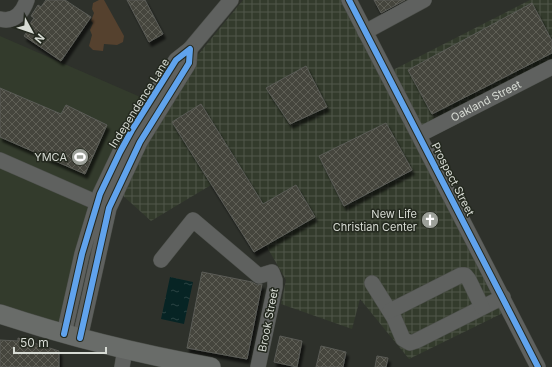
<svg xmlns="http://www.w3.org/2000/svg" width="552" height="367" viewBox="0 0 552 367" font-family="Inter,sans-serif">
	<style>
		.built { fill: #333b2c }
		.industrial { fill: url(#industrial-grid) }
		.park { fill: #55412e }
		.water { fill: url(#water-ripples) }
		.building { fill: url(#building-cross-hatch); stroke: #5b5c57; filter: url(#shadow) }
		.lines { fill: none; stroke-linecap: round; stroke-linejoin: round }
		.minor-casing { stroke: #4c4f4a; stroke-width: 16 }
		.major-casing { stroke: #4c4f4a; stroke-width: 20 }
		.minor { stroke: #5f615f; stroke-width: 15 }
		.major { stroke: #696c69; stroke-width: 19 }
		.cycleway-casing { stroke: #24291f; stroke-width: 8 }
		.cycleway { stroke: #60a3ed; stroke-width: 6 }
		.labels { text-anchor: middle; stroke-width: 3; stroke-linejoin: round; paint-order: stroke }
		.street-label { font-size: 11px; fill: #d7dbd4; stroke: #24291f }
		.poi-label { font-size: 11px; fill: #d7dbd4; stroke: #24291f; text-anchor: end }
	</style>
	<defs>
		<pattern id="industrial-grid" width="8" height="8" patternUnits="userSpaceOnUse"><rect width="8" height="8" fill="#333b2c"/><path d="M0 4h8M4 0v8" fill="none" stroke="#50574a"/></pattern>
		<pattern id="water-ripples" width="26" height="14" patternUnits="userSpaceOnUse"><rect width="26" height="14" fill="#072424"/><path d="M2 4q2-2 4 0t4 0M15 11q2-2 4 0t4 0" fill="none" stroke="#2a4343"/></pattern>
		<pattern id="building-cross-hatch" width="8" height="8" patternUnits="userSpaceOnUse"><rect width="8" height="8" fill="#44453c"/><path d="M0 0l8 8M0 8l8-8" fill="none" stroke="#5e5f57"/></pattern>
		<filter id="shadow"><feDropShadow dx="2.5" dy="4.5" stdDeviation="1" flood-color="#0009"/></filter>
	</defs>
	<rect width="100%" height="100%" fill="#2e312b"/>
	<path class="built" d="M0,36L145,99L60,323L0,304Z"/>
	<path class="industrial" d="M243,0H351L389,72L530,0H552V68L418,136L509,310L409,359L360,299L352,329L281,304L286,280L226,176L151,221L110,184L197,56Z"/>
	<path class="park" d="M99,0H104L124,36L123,42L117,45L104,44L103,51L93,50L89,46L92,35L90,30L93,23L91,21L94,13L92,9L93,3Z"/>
	<path class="water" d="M170,277L193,282L184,324L161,319Z"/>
	<path class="building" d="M46,0H65L91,17L61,61L24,36L29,29L27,28L34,18L31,16L38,5L41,7Z
		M127,0H145L163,34L149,42Z
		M374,0H405L381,13Z
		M532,3L552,41V53L432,114L408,70Z
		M306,66L327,107L290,124L266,88Z
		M0,88L61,114L66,105L107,125L85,174L0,137Z
		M201,104L263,204L296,185L315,217L254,252L172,122Z
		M386,123L412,170L344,206L319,156Z
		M202,272L252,282L257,285L262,284L247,359L187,348Z
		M280,336L302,341L297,367L274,362Z
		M18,338L59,351V367H0V340L18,341Z
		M321,346L346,352L343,367H316Z
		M377,356L388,358L386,367H375Z"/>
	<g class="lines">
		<defs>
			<g id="minor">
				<path d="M349,0L538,367"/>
				<path d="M0,19C15,23 23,12 27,0"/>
				<path d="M365,32L424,0"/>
				<path d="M190,49L231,0"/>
				<path id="s1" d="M419,135L552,67"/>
				<path d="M0,160L107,207"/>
				<path d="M161,260L193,220L259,276L272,272L275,280V287L258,367"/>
				<path d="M372,283L394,318L403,339L410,343L416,341L503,297"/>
				<path d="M390,311L461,275H465L469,280L482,307"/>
				<path d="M64,334L82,254L100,194L120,152L132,130L176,60L190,49L189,63L140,142L109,208L80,338"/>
				<path d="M122,367L125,349"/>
			</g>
			<path id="major" d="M0,314C69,337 139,354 211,367"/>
		</defs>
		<use href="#minor" class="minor-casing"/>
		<use href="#major" class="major-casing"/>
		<use href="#minor" class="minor"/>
		<use href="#major" class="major"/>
		<defs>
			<path id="cycleway" d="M349,0L538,367
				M64,334L82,254L100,194L120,152L132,130L176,60L190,49L189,63L140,142L109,208L80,338"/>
		</defs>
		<use href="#cycleway" class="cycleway-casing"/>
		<use href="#cycleway" class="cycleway"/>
	</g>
	<defs>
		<symbol id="stadium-disc" viewBox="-11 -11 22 22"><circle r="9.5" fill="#9ca099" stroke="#24291f"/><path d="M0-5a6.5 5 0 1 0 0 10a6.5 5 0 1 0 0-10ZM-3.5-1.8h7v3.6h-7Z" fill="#fff"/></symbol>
		<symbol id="church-disc" viewBox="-11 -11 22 22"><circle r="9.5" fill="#9ca099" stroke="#24291f"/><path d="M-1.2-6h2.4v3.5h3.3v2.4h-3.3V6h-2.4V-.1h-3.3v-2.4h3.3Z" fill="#fff"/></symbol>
	</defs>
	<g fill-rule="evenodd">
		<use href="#stadium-disc" x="70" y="147" width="20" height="20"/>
		<use href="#church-disc" x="420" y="210" width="20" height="20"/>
	</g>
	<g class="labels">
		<g class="street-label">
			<text dy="4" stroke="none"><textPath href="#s1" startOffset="75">Oakland Street</textPath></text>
			<text transform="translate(139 103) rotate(-58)" y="4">Independence Lane</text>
			<text transform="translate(453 179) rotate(63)" y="4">Prospect Street</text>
			<text transform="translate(268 320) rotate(-79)" y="4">Brook Street</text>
		</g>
		<g class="poi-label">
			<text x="67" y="161">YMCA</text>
			<text x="417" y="218">New Life<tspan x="417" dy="13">Christian Center</tspan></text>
		</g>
	</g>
	<g transform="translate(32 32) rotate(130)" stroke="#24291f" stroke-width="3" paint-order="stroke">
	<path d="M0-3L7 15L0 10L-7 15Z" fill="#d7dbd4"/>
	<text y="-6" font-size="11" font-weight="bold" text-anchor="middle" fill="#d7dbd4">N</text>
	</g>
	<path d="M14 347v6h92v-6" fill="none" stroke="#d7dbd4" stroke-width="2"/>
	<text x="20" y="347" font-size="12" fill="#d7dbd4" stroke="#24291f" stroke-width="3" paint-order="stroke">50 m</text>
</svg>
